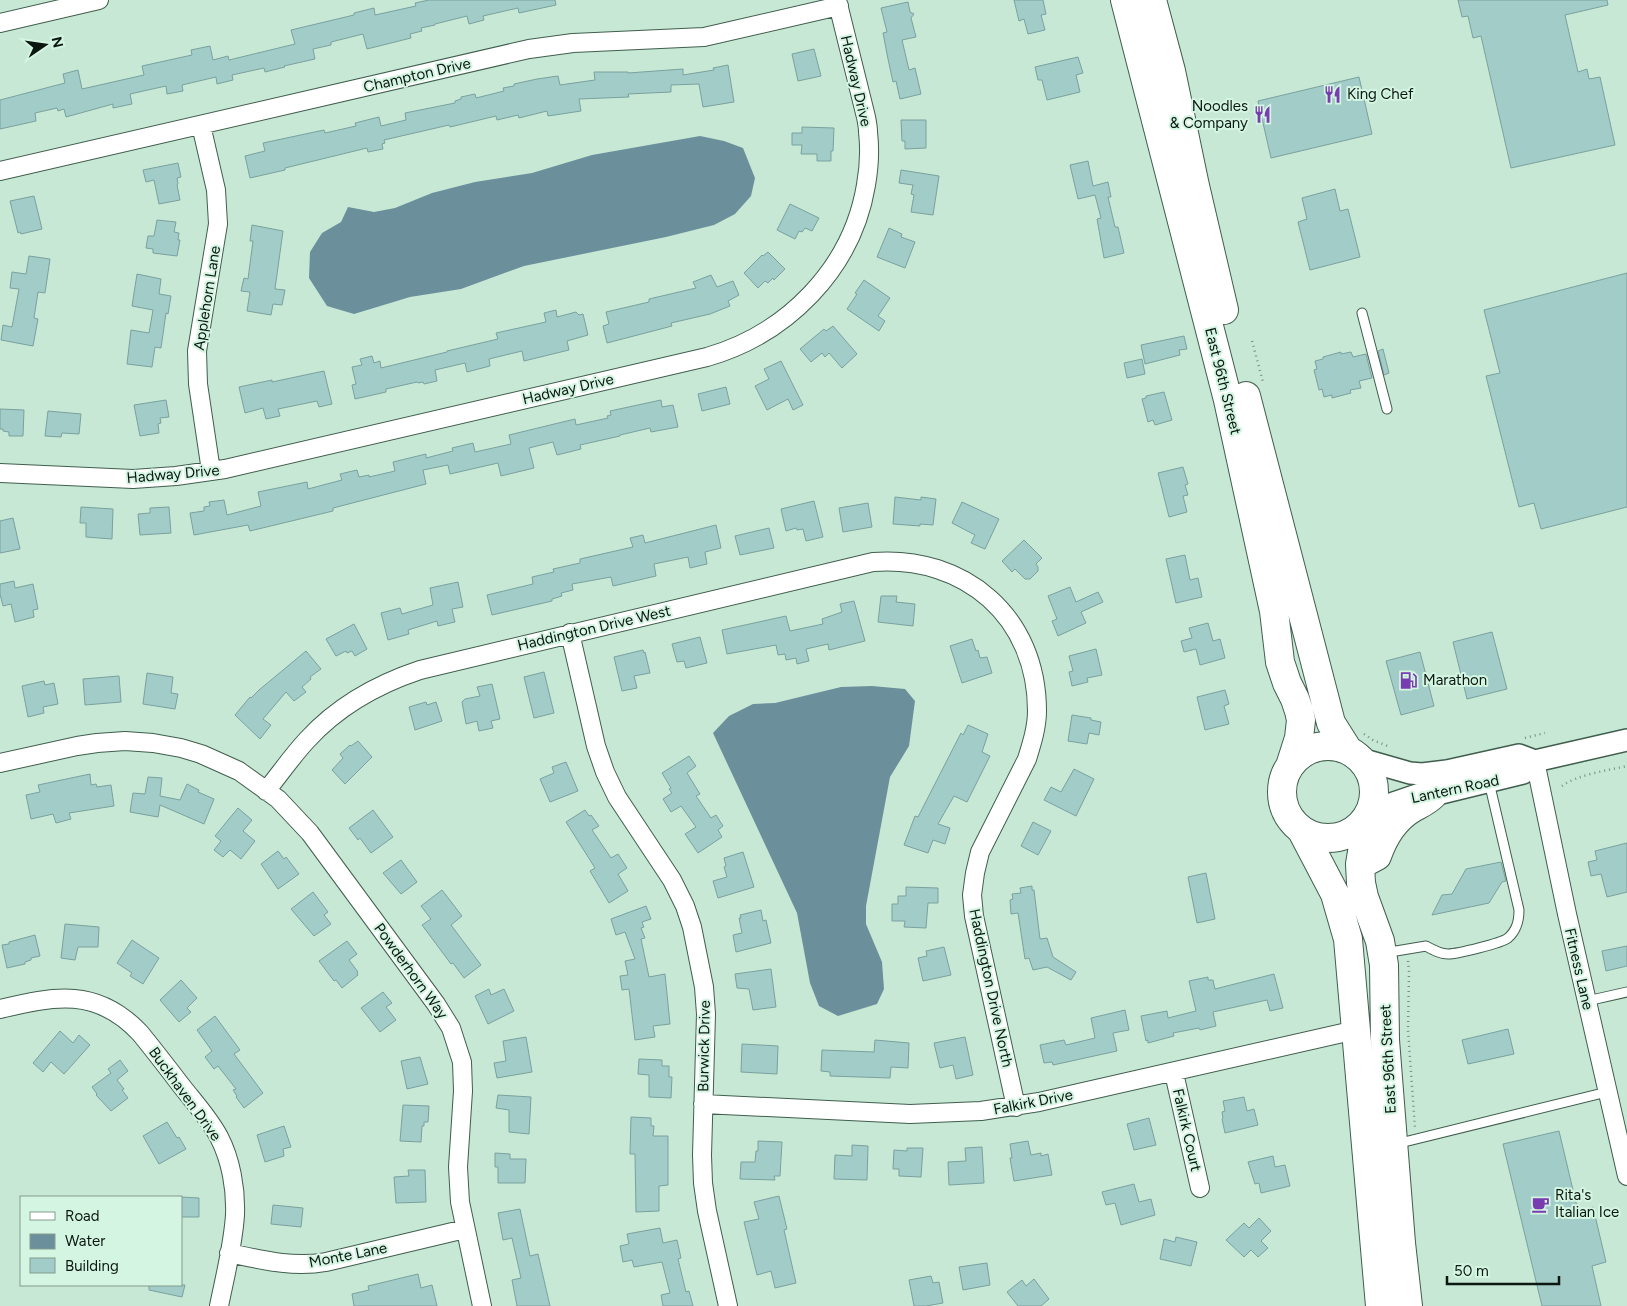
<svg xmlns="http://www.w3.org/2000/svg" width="1627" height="1306" viewBox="0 0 1627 1306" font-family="Figtree,sans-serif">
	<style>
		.water { fill: #6b909b }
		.building { fill: #a2ccc8; stroke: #7aa19e }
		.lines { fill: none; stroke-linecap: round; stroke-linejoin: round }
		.service-casing { stroke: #405e4e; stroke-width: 11 }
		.minor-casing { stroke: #405e4e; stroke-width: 20 }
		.tertiary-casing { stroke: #405e4e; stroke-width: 24 }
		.primary-casing { stroke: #405e4e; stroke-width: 30 }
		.path { stroke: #778f81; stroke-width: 2.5; stroke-dasharray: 1 4; stroke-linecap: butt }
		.service { stroke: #fff; stroke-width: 9 }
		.minor { stroke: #fff; stroke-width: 18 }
		.tertiary { stroke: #fff; stroke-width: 21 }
		.primary { stroke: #fff; stroke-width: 28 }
		.labels { text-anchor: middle; stroke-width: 4; stroke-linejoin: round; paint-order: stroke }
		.street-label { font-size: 15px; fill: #0b1710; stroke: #d4f5e2 }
		.poi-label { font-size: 15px; fill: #0b1710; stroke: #d4f5e2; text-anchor: start }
	</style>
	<rect width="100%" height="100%" fill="#c7e8d5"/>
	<path class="water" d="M700,136L724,141L743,148L755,178L751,196L735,214L714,225L666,237L524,266L461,289L410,297L354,314L327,306L309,278L310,252L322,233L341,222L348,207L374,212L395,208L432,193L475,182L532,173L592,155Z
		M872,686L905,689L915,701L909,746L890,777L866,906V924L882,962L884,989L877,1004L838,1016L819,1006L810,983L797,913L713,733L729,716L753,704L775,703L841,687Z"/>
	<path class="building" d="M429,0H555L556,5L519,13L518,8L483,16L484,20L469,24L467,16L435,24V25L421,28L422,31L410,34L411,38L367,49L363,34L331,42V45L313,49L315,59L284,66L285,67L265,72L264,68L232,75L233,80L217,84L216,77L182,85L183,91L167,94L166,86L130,94L132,104L113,108V104L66,117L64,109L58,111L57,108L35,113L36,121L0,129V100L65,83L63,74L78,70L82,89L144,75L142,66L192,55L191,50L210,46L213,60L228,56L229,60L295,44L291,30L354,15V13L374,8L375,15L416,6L415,3Z
		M1014,0H1043L1046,14L1041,15L1045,30L1028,34L1024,19L1019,21Z
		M1458,0H1607L1608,5L1565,15L1578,72L1587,69L1589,79L1600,77L1615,145L1511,168L1481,36L1473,38L1468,16L1462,17Z
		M908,2L910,12L914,14L911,18L916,37L902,40L909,70L915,68L921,94L900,99L896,81L893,82L888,59L883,33L887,32L881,8Z
		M814,49L821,76L798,81L792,54Z
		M1078,57L1083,73L1076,75L1080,92L1047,100L1042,80H1038L1035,67Z
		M728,65L734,102L703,107L699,84L671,85V92L628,94L629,97L579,99L581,111L548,116L547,111L519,118L518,115L497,120L496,116L450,127L449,125L384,140L385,143L382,144L383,149L368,152L367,148L285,168V170L250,178L245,156L265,151L263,143L324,130L325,133L356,126L355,123L379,117L381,126L406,120L405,113L455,103V101L461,99V97L475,94L476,98L504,91L503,88L514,86V84L537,79L558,76L560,85L595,80L594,72H628V73L683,69V75L714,70L713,68Z
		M1359,77L1372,134L1271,158L1258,101Z
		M901,120H926V148L905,149V141H902Z
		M802,127L834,128L833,151H831V161H817V154H801L802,145H792V133H802Z
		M1088,161L1093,186L1108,182L1111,197H1108L1115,227H1118L1124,253L1104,258L1097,219L1101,218L1095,195L1078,199L1070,165Z
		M178,163L181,177L177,178L178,184L177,185L180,200L159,204L154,180L146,182L143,170Z
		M901,170L939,176L933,215L911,212L914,195L911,194L913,185L899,183Z
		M1335,189L1340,211L1348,209L1360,257L1310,270L1298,222L1307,219L1302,198Z
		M34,196L42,229L21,234L20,232L18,233L10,201Z
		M790,204L819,218L812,231L805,228L802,232L799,231L795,239L777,230Z
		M157,220L176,222L174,232L179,233L178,240H180L177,256L153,253V249L146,248L148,236H154Z
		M252,225L283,231L275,289L285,290L282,305L273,304L271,315L247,311L250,292L241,291L244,278L248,279L253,241H250Z
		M889,228L902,234L901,237L915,242L905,268L877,257Z
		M768,252L785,269L774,280L773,278L768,283L765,281L758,288L744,273L762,255L763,256Z
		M29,256L50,259L45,293L38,292L34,318L38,319L33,346L1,340L3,325L12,327L19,289L10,288L12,272L26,274Z
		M1627,273V507L1541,529L1534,503L1519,507L1486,376L1500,373L1484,310Z
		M137,274L161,279L159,294L171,296L168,314L166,313L161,348L155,347L152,367L127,364L131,330L149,333L153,310L132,306Z
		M711,275L717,287L733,281L739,295L728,301L730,306L710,314L671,323L672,326L607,343L603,326L609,324L606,312L649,302V299L696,288L693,282Z
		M864,280L890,298L878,316L885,321L879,331L847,309L857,294L855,293Z
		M556,310L557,317L576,312L579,315L583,314L588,335L567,341L569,350L524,361L522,351L489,359L490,366L467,372L465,363L435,370L437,381L424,384L423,382L418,383L417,382L386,389V392L355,399L352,385L356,384L352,367L362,365L360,359L372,356L374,363L380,361L381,368L447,352V351L498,339L496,333L546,322L544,313Z
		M833,326L857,354L842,368L829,353L825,357L822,353L811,362L800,349L824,329L826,331Z
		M1184,336L1187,349L1179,350L1180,355L1145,364L1141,345Z
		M1383,349L1389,373L1384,375L1378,351Z
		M1341,352V354L1351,352L1353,357L1366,354L1372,378L1359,381L1361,388L1350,390L1351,393L1332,398V395L1324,397L1322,389L1319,390L1314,370L1317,369L1315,361L1323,359V357Z
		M1142,359L1145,374L1127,378L1124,363Z
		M781,361L803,405L793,410L788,399L767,410L755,386L769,379L764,369Z
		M324,371L332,404L319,407L317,401L278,409L280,416L266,419L263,408L245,413L239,387L272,380V382Z
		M726,387L730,404L702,411L698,394Z
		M1164,392L1172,420L1155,425L1153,420L1148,422L1142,399L1146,398V396Z
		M166,400L169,417L160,418L161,423L158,424L159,433L140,436L134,405Z
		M661,400L662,407L673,405L678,427L651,432L650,428L620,435V436L580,445L581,449L557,455L553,442L529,448L534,468L501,476L498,463L450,474L448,465L423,470L426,484L333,508V511L250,531L248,525L194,535L190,513L204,511V507L210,506L209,502L224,500L227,515L261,506L258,492L307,482L308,489L342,480L340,474L357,470L359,477L369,475V477L395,471L393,462L426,454V458L453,451L452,448L473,443L475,452L511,444L509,435L575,419L576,425L608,418L607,416L611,415L610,411Z
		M0,409L24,410L23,436H9V432L3,431V429H0Z
		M48,411L81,414L79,434L62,433L61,437L45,436Z
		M1183,467L1188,484L1185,485L1188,495L1183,496L1187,512L1169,517L1158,473Z
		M895,497L921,500V497L936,499L933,525L920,524V526L893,524Z
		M814,501L823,537L806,541L803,529L797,530L796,528L786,531L781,509Z
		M962,502L999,519L985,549L971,543L975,535L952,523Z
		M868,503L872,527L843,532L839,508Z
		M81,507L113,509L112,539L86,537V523H80Z
		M169,507L171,533L140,535L138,514L150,513V508Z
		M13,518L20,549L0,553V521Z
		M716,525L721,548L705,552L707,564L690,568L688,557L654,564L656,576L613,586L611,577L572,584L573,590L561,593L562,596L552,599V601L492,615L487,595L533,584L532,577L554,572L553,569L580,563V559L633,547L630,538L643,535L645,543Z
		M769,528L774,548L740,555L735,536Z
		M1024,540L1042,558L1036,564L1038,567V571L1030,579H1025L1015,569L1012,572L1002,561Z
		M1185,555L1190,580L1198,578L1202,597L1176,603L1166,559Z
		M14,581L15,588L33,584L38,609L33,610L34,617L15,622L11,604L3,606L0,594V584Z
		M458,582L463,607L452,609L455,622L438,626L437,621L408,630L409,634L388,640L381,613L400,608L402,614L433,605L430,588Z
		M1070,587L1076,602L1098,592L1103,602L1081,612L1086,623L1058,636L1052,621L1057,619L1048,596Z
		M881,596H897L896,602L915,604L913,626L878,622Z
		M854,601L865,641L829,650L828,644L806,649L809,661L797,664L796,658L786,660L785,654L778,655L776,645L727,654L722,630L786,616L790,631L823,624L822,619L842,612L840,604Z
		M1208,623L1213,641L1220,639L1225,658L1200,665L1196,649L1184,652L1181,641L1192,638L1189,628Z
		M354,624L367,649L355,656L352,651L347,653L346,651L336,656L326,639Z
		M1492,632L1507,689L1467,699L1453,642Z
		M700,637L707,663L686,668L684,661L677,662L672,644Z
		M972,639L976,651L978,650L980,658L987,657L992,673L962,683L950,646Z
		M1096,649L1102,675L1087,678L1088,682L1072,686L1069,672L1073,671L1069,656Z
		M643,650L644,653L645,652L650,673L634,676L637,688L622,691L614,657Z
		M306,651L321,669L310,677L311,679L302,687L306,692L294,701L286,692L263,719L271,725L260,739L235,715L250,697L251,698L259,690Z
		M1420,652L1434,706L1401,715L1386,661Z
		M544,672L554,713L534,718L524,677Z
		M147,673L173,677L171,693L178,694L175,709L143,704Z
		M119,676L121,702L85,705L83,679Z
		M44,681L45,685L54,683L58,704L43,707L44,713L28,717L22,686Z
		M492,684L500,719L491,721L493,728L479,731L477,721L466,724L462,702L465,699L480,696L477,687Z
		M1225,690L1229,704L1224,706L1229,724L1205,730L1197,697Z
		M426,702L427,705L436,702L442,721L415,730L409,707Z
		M1072,715L1091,718V720L1101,722L1099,735L1089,733L1087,744L1068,741Z
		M968,725L988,734L982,752L990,756L967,802L954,796L938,824L950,828L945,844L933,840L928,853L904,845L915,816L918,817L961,733L963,735Z
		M358,741L372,757L345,784L332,770L343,758L340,754L350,745L351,746Z
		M689,756L696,766L687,773L700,794L696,796L711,818L716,815L723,826L718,830L722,837L698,853L685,834L696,827L681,806L671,812L663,799L672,793L669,789L671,788L662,773Z
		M566,762L578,791L550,802L540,779L554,773L552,767Z
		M1074,769L1094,779L1076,816L1044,800L1051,787L1061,792Z
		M90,774L91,785L96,784L97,787L111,785L114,806L69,813L71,819L56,823L53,814L31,819L26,795L40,792L38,785Z
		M148,777L162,778L160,796L180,800L187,784L199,790L198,792L214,799L204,824L160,805L158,817L130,812L133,793L145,794Z
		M238,808L252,820L243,831L255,841L241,859L230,850L223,857L214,850L221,841L215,836Z
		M373,810L393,837L371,853L360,838L358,840L349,828Z
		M585,810L589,816L591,815L599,826L592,830L611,858L618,854L627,868L618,874L628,891L609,903L590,871L595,868L566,822Z
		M1033,822L1051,831L1038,855L1021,846Z
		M1627,843V892L1607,897L1601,874L1591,876L1588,862L1597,860L1595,851Z
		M278,851L284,859L286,857L299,874L278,889L261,864Z
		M743,852L754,887L718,898L713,881L727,877L724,867L726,866L724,858Z
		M401,860L417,882L401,894L383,873Z
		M1501,862L1506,881L1502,882L1489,903L1432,915L1442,895L1452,894L1466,869Z
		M1206,873L1215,919L1197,923L1188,877Z
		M1032,886V890H1034L1040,939L1047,938L1053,957L1076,972L1071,980L1047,967L1033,970L1029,958L1025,959L1018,913L1011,914L1010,900L1013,899L1012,894L1021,893L1020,888Z
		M906,887L938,888V903H928L926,928L904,927L905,921H892V904H898V896H906Z
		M442,890L462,916L451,925L481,965L464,978L453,963L451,964L422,925L431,919L421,906Z
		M313,892L328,912L324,915L331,924L314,936L291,909Z
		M646,906L651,919L642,922L644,927L641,928L645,938L641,939L649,977L665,974L670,1024L653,1026L655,1037L635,1040L629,989L622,990L620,976L628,975L625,961L635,959L625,932L616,935L611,919Z
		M761,910L763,921L766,920L771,943L736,952L733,935L742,933L739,918H741L740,915Z
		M65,924L99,927L98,947H78L75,960L61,958Z
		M35,935L40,956L31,958V960L25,962V964L7,968L2,945L9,944V942Z
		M132,940L159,958L143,984L130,976L132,973L117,963Z
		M347,941L357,954L349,960L358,972L357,973L358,975L342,988L336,980L334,981L319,961Z
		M1627,946V966L1606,971L1602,951Z
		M944,947L951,975L923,981L918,958L927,956L926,951Z
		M771,969L776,1007L753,1010L749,989L737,988L735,974Z
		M1274,974L1283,1008L1270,1011L1267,1000L1213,1012L1216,1026L1200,1030L1199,1028L1173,1033L1174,1036L1148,1043V1040L1146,1041L1141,1016L1167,1011L1168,1018L1196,1011L1189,981L1208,977V980H1213L1215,989Z
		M181,980L197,998L187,1008L191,1012L179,1022L160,1000Z
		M489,989L491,995L504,989L514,1011L488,1024L475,996Z
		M383,992L392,1003L386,1007L396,1020L380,1032L361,1008Z
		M1125,1010L1129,1030L1113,1033L1117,1051L1053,1065L1052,1062L1044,1063L1040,1045L1064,1040L1066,1045L1095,1038L1091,1018Z
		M215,1016L240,1050L234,1054L263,1093L244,1108L236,1097L237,1096L233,1090L236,1089L218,1066L214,1069L205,1057L212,1051L197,1030Z
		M1508,1029L1514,1054L1468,1064L1462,1040Z
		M60,1031L73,1043L79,1035L90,1045L64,1074L51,1062L43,1072L33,1063Z
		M526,1037L532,1072L497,1078L494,1063L506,1061L503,1041Z
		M965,1037L973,1075L956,1079L953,1065L940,1068L934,1043Z
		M875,1040L909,1043L908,1068L891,1067L890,1078L830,1076V1072L821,1071L822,1050L874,1052Z
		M742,1044L778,1046L777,1074L741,1072Z
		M420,1057L428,1084L407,1089L401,1061Z
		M639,1059L662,1060V1066H669V1077H672L671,1098L649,1097V1075L638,1074Z
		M120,1060L128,1071L117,1080L124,1089L122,1090L128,1098L111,1111L96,1095L97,1094L92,1087L111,1073L108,1069Z
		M498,1095L531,1097L529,1134L509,1132V1110L496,1108Z
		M1244,1097L1247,1111L1254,1109L1258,1125L1225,1133L1222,1119L1223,1118L1222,1112L1225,1111L1223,1101Z
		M403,1105L429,1106L428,1122H424V1126H422L421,1142L400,1141Z
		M631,1117L651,1118V1126H654L653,1136H668V1185L659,1186V1211L636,1212L635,1154H630Z
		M1149,1118L1156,1145L1134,1150L1127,1124Z
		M167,1122L177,1138L179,1137L186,1149L159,1164L143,1136Z
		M284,1126L291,1147L283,1149L284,1156L265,1162L257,1135Z
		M1559,1131L1578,1211L1593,1207L1606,1262L1592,1266L1601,1306H1542L1503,1144Z
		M758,1141L782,1142L780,1176H774L775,1180L740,1179L741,1162H755L756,1151H758Z
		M1028,1141L1031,1155L1041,1153V1156L1048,1154L1052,1175L1014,1181L1010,1158H1012L1010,1144Z
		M852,1145L868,1146L867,1180L834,1179L835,1155L852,1156Z
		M982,1147L984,1183L949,1185L948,1162L966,1161L965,1148Z
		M907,1148H923L921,1177L899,1176V1169H893L894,1150L907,1151Z
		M495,1153L510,1154V1159H526L525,1183H498V1167H495Z
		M1273,1156L1275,1167L1285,1165L1290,1186L1261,1193L1259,1183L1255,1184L1248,1162Z
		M408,1170H425L426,1202L396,1203L394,1177L409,1176Z
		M1134,1184L1139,1202L1151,1199L1155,1215L1121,1225L1115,1203L1106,1205L1102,1192Z
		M779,1196L787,1229L784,1230L796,1283L775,1288L771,1271L757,1275L744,1222L759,1219L754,1202Z
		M181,1197L199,1198V1217H181Z
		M273,1205L303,1208L301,1227L271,1224Z
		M520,1209L530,1256L538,1254L550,1306H517L512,1280L521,1278L512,1238L503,1240L498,1213Z
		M1259,1218L1271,1231L1261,1241L1268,1248L1258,1257L1251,1250L1244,1257L1226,1240L1244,1223L1249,1228Z
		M660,1228L663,1243L677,1240L681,1258L678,1259L686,1292L689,1291L693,1306H663L661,1295L670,1293L662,1262L634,1267L632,1260L623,1262L620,1246L629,1244L627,1234Z
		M1176,1237L1197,1242L1191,1266L1160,1259L1164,1239L1175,1242Z
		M987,1263L990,1285L963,1290L959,1267Z
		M418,1274L421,1288L432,1285L437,1306H354L352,1294L369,1290L368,1286Z
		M931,1276L933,1283L939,1282L943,1303L926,1306H914L909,1280Z
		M1034,1279L1049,1299L1041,1306H1018L1007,1292L1022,1280L1026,1286Z
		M149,1285H185L182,1297L149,1290Z"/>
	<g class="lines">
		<defs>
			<path id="service" d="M1362,313L1387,409
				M1384,953L1426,946C1433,950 1440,954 1448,954C1457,954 1502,943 1508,938C1517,930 1519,921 1519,910L1489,782
				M1587,1001L1627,992
				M1396,1144L1607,1092"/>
			<path id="minor" d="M0,23L99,0
				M201,125L216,190L218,224L197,351L198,384L211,471
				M0,171L529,49L573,43L704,37L839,6
				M0,473L133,479L176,476L225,469L707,357C787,334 852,269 866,185C869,168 870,149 868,132C868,127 867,122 866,117L837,0
				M570,633L596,746L605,772L617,797L672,880L685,906L692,927L704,987L706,1014L702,1155L703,1183L707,1211L728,1306
				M1535,761L1567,914L1627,1176
				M0,763L77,746L97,743L125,741L153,743L181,748L201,754L239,771L278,799L310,833L436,1004L451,1028L462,1062L463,1091L458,1167L460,1202L482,1306
				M266,791C280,774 292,756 307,740C338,706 378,684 420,670L873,562C965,555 1037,617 1037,711C1037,727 1032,743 1027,759L980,852L975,873L972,895L974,916L1016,1107
				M0,1009C54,996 97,987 140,1033C154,1050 167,1067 180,1084C193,1101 209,1118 219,1137C231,1160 236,1189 235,1215C233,1246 225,1276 219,1306
				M1174,1073L1200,1188
				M703,1104L910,1114L981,1111L1039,1102L1356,1030
				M229,1253C262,1260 293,1268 326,1262L465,1229"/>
			<path id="tertiary" d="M1361,759L1410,773L1422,774L1447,771L1519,755L1535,761
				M1370,811L1423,793L1433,795L1523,773L1535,761L1627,740"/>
			<path id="primary" d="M1125,0L1228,400L1274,611L1280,662L1287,683L1295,699L1299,711L1301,720L1299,738L1291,763
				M1152,0L1171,71L1195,186L1224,310
				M1246,396L1331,723L1348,750
				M1282 792a46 46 0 1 1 92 0a46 46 0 1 1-92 0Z
				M1368,816L1360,864L1361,883L1364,897L1380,941L1384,965L1385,1040L1401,1243L1408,1306
				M1302,831L1335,894L1348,939L1380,1306
				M1362,864L1377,856C1384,836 1394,819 1413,808C1420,804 1427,801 1433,795"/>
		</defs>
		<use href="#service" class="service-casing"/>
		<use href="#minor" class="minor-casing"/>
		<use href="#tertiary" class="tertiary-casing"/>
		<use href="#primary" class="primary-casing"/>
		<path class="path" d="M1252,341L1263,382
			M1364,734L1373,740L1390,747
			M1525,738L1545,733
			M1562,786C1576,775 1609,770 1627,766
			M1408,961L1409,972L1408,1030L1415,1128"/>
		<use href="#service" class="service"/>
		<use href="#minor" class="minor"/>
		<use href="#tertiary" class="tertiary"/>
		<use href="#primary" class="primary"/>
	</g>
	<defs>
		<symbol id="restaurant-bare" viewBox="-9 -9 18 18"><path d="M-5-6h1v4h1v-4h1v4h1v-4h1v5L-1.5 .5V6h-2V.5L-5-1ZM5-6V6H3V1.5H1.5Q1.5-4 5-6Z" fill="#783bb0" stroke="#d4f5e2" stroke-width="2.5" paint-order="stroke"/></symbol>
		<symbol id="fuel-bare" viewBox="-9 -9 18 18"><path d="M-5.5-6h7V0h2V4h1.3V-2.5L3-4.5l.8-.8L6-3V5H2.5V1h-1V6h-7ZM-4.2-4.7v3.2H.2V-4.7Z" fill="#783bb0" stroke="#d4f5e2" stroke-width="2.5" paint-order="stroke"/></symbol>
		<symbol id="cafe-bare" viewBox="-9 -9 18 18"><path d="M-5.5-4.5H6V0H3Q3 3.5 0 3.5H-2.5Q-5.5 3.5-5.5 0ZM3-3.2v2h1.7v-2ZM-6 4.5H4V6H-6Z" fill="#783bb0" stroke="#d4f5e2" stroke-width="2.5" paint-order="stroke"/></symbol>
	</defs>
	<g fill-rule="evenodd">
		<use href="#restaurant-bare" x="1320" y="82" width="25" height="25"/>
		<use href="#restaurant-bare" x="1250" y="102" width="25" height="25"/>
		<use href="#fuel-bare" x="1396" y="668" width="25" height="25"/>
		<use href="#cafe-bare" x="1528" y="1192" width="25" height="25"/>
	</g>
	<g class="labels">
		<g class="street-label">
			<text transform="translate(417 75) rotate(-13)" y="5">Champton Drive</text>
			<text transform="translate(856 81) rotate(77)" y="5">Hadway Drive</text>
			<text transform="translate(207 298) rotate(-81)" y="5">Applehorn Lane</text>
			<text transform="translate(1223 381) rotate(76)" y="5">East 96th Street</text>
			<text transform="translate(568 389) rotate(-13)" y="5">Hadway Drive</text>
			<text transform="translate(173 474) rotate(-5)" y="5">Hadway Drive</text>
			<text transform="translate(594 628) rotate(-13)" y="5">Haddington Drive West</text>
			<text transform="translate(1455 789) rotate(-12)" y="5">Lantern Road</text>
			<text transform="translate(1579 969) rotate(77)" y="5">Fitness Lane</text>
			<text transform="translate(411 971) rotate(54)" y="5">Powderhorn Way</text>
			<text transform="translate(991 988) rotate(78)" y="5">Haddington Drive North</text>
			<text transform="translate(704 1046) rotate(-89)" y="5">Burwick Drive</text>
			<text transform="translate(1388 1059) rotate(-93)" y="5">East 96th Street</text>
			<text transform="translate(185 1094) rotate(54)" y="5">Buckhaven Drive</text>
			<text transform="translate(1033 1102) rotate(-11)" y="5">Falkirk Drive</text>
			<text transform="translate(1187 1130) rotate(77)" y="5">Falkirk Court</text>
			<text transform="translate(348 1255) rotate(-11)" y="5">Monte Lane</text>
		</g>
		<g class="poi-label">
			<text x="1347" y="99">King Chef</text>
			<text x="1248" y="111" text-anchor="end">Noodles<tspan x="1248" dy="17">&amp; Company</tspan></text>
			<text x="1423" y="685">Marathon</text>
			<text x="1555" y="1200">Rita's<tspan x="1555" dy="17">Italian Ice</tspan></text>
		</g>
	</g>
	<rect x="20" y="1196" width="162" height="90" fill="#d4f5e2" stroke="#849c8e"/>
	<rect x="30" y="1212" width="25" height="8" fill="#ffffff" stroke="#849c8e"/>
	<text x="65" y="1221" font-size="15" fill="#0b1710">Road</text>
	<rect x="30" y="1234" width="25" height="15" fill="#6b909b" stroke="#849c8e"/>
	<text x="65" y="1246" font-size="15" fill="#0b1710">Water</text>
	<rect x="30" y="1258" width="25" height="15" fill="#a2ccc8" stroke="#849c8e"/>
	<text x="65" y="1271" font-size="15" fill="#0b1710">Building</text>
	<g transform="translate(45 45) rotate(77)" stroke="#d4f5e2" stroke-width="4" paint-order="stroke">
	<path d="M0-4L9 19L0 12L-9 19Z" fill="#0b1710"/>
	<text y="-8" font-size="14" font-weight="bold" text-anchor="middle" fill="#0b1710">N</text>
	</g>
	<path d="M1447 1276v8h112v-8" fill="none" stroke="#0b1710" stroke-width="2.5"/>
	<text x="1454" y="1276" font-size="15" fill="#0b1710" stroke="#d4f5e2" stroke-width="4" paint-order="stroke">50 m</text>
</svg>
